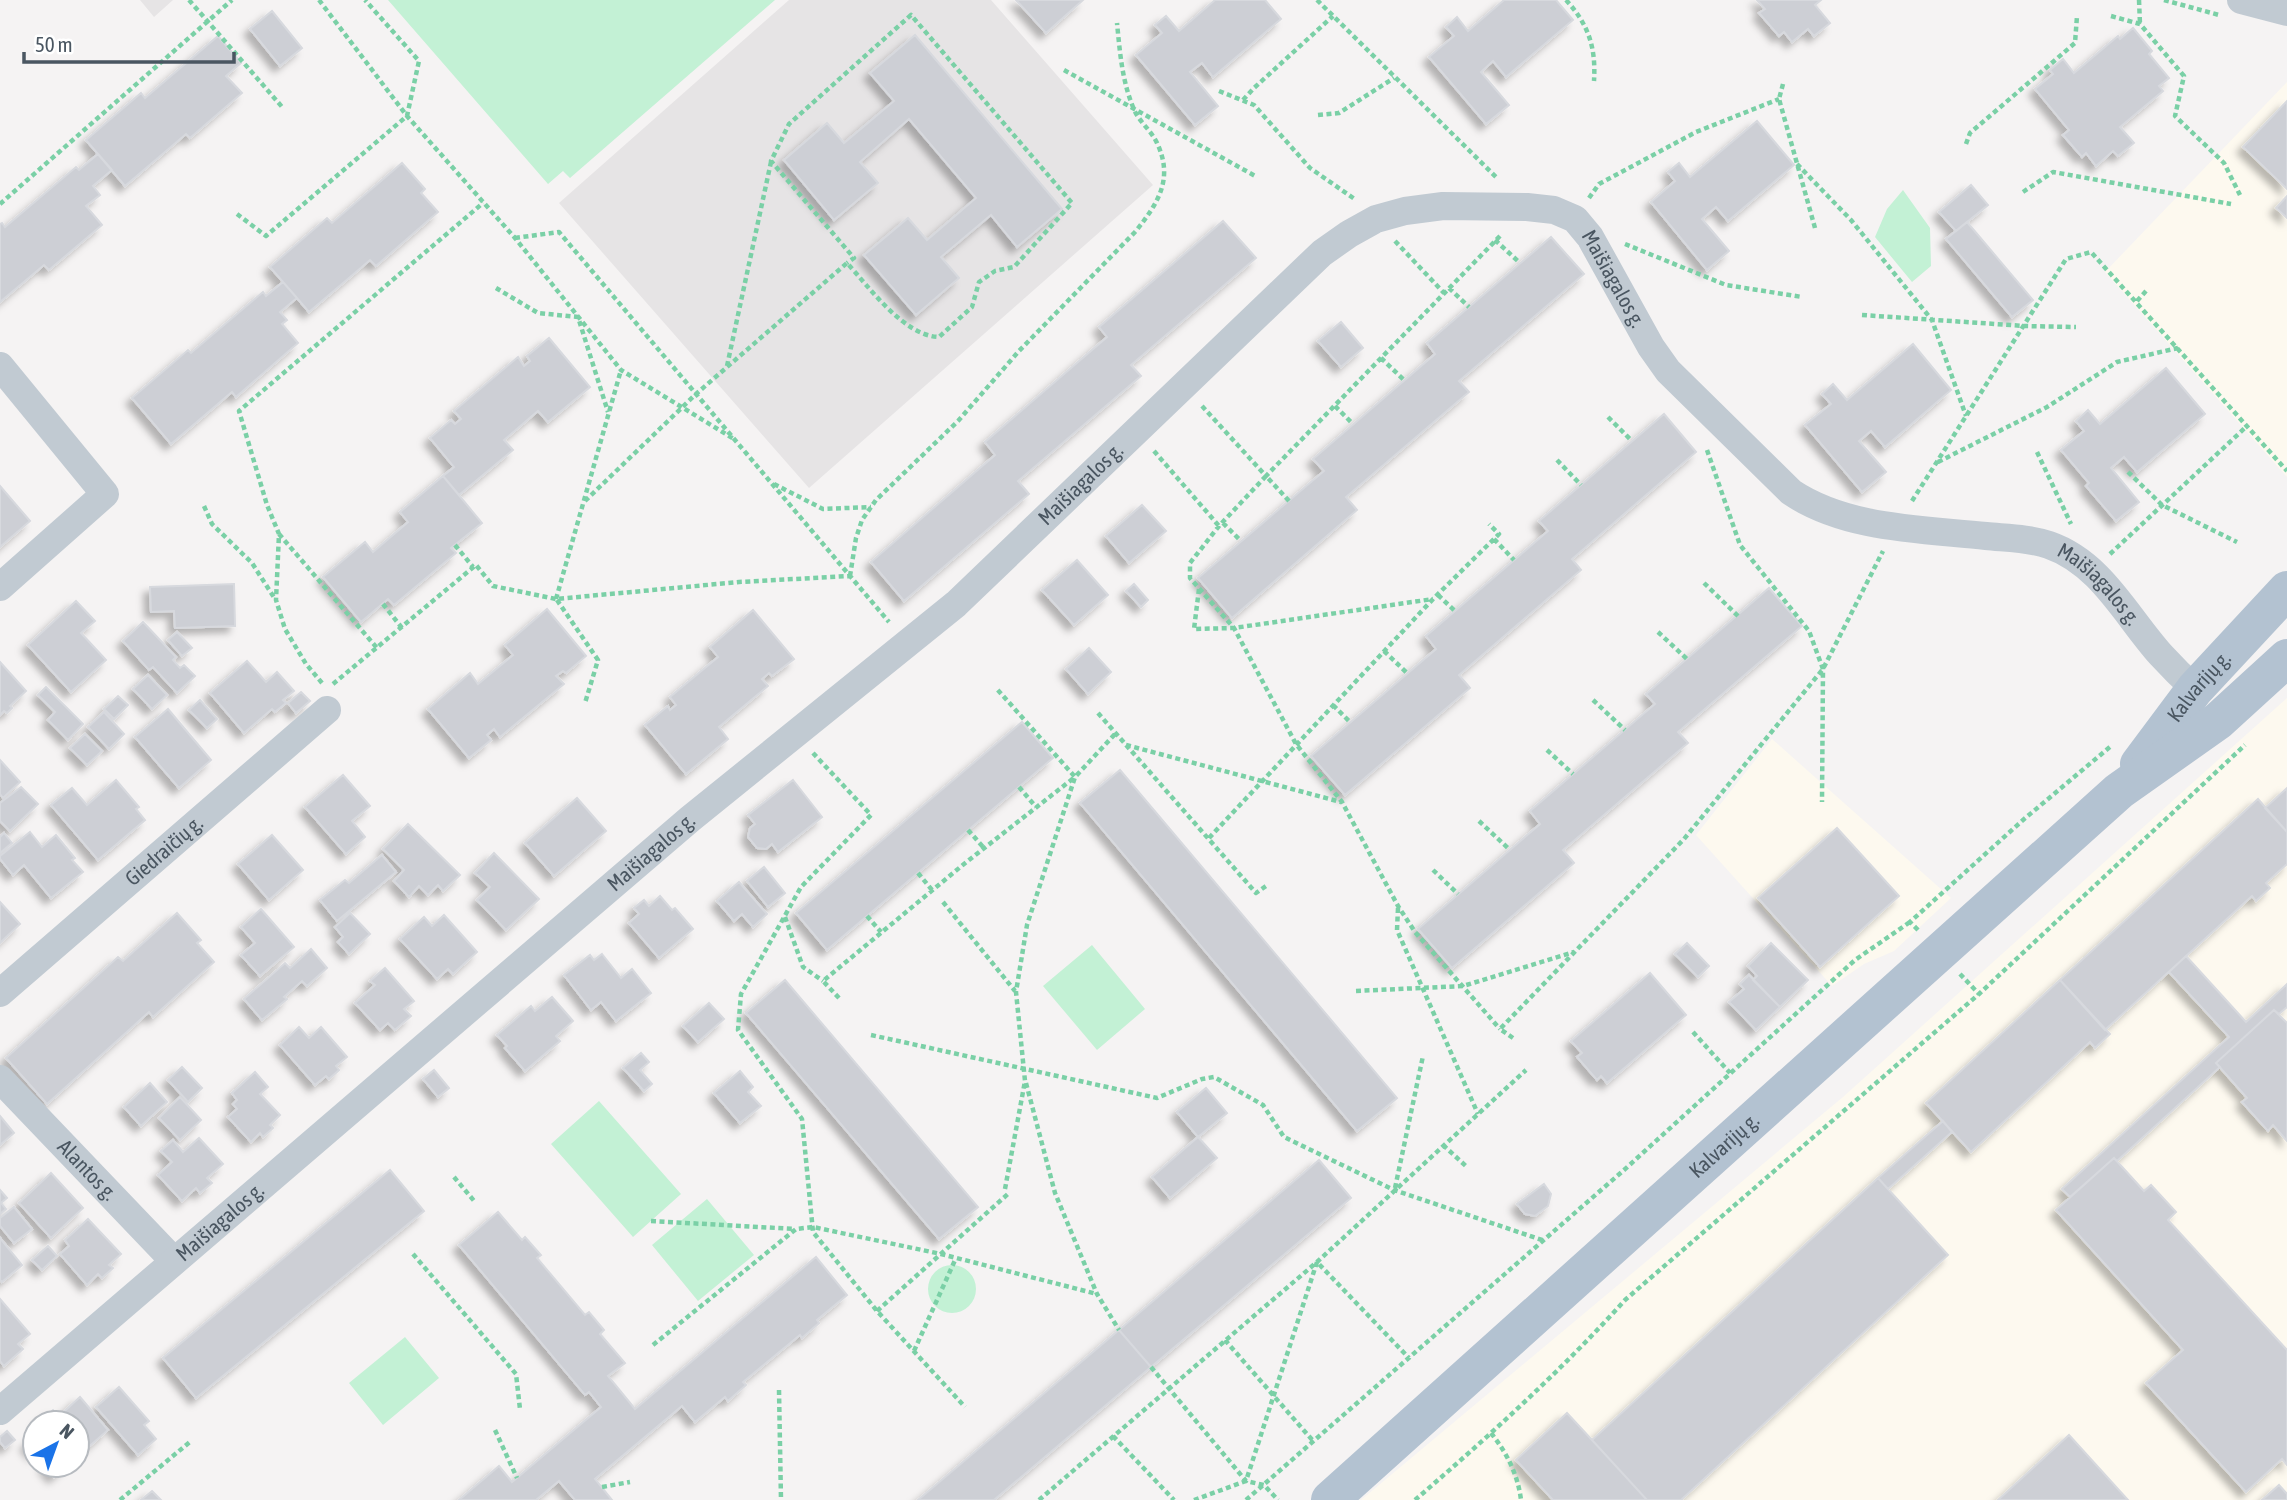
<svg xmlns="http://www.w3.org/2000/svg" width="2287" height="1500" viewBox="0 0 2287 1500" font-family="'Asap Condensed',sans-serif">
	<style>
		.commercial { fill: #fdf9ef }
		.education { fill: #e6e4e5 }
		.green { fill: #c3f1d5 }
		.building { fill: #cdcfd5; stroke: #d7d9de; stroke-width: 2; filter: url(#shadow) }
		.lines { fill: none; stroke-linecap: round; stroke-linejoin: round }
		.path { stroke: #7ad0a6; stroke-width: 4.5; stroke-dasharray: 5 3.5; stroke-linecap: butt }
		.minor { stroke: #c1cad2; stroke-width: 28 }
		.primary { stroke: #b3c2d1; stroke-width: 38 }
		.labels { text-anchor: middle; stroke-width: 6; stroke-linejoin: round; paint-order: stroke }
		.street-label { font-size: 21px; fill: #4a5661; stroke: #fff }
	</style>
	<defs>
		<filter id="shadow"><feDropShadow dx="-6" dy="6" stdDeviation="3.5" flood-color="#0004"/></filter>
	</defs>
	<rect width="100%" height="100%" fill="#f5f3f3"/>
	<path class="commercial" d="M2287,82V477L2105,272Z
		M2287,698V1500H1361L1843,1097Z
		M1772,739L1951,898L1894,951L1864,964L1832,986L1696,835Z"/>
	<path class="education" d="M140,0H173L154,17Z
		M789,0H991L1153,185L809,488L559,203Z"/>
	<path class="green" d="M388,0H775L570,178L563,171L548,184Z
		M1903,190L1930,228L1931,266L1912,282L1875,237L1887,209Z
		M1092,945L1145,1009L1097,1050L1043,986Z
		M599,1101L681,1194L633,1237L551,1144Z
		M707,1199L754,1255L698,1301L652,1245Z
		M928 1289a24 24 0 1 1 48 0a24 24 0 1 1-48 0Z
		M405,1337L439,1378L383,1425L349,1383Z"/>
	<path class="building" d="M1016,0H1083L1046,33Z
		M1215,0H1265L1281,19L1213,77L1202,63L1190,72L1218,106L1195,125L1136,55L1162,33L1155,25L1166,16L1179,31Z
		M1504,0H1556L1573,20L1506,77L1493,61L1481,72L1509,105L1486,124L1429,57L1454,36L1446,27L1457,17L1468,31Z
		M1757,0H1821L1815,5L1830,23L1814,36L1808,29L1792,42L1784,32L1779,36L1759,13L1765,9Z
		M272,11L302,48L280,66L250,29Z
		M2133,28L2152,51L2149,54L2169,78L2159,86L2163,91L2120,127L2134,143L2118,156L2113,151L2096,166L2086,153L2082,157L2063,135L2069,130L2035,89L2053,74L2050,70L2063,59L2074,73L2118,36L2120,39Z
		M915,35L1062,209L1017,247L991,215L941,257L959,278L916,315L864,255L908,218L927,240L976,198L909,119L860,162L878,183L834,220L784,160L827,123L844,143L894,101L870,73Z
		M218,36L241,63L226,76L242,93L190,138L186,134L125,186L86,140L141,93L145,98Z
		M2287,101V189L2243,147Z
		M1757,121L1794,165L1728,221L1716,207L1702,219L1729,251L1707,270L1651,202L1675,181L1668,172L1679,163L1690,177Z
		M98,154L112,170L93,186L100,195L86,206L102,225L49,270L44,265L0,302V224L2,223L5,227L76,167L79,170Z
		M402,163L425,189L421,193L438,212L376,266L370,260L309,312L270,267L327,218L332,223Z
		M1971,185L1988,205L1956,231L1939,212Z
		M2287,196V218L2276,208Z
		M1223,221L1256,258L1131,365L1141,376L1018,481L1029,494L904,601L871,562L995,455L985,442L1107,337L1099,327Z
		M1967,222L2033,300L2012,317L1946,239Z
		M1551,237L1584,274L1459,381L1469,392L1346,497L1357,510L1232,618L1198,578L1324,471L1313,459L1435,354L1427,343Z
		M283,282L297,298L280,312L287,320L282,324L298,343L236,397L232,392L171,444L132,398L188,350L191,353L263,292L266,296Z
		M1341,322L1363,348L1341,367L1318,341Z
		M549,338L590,387L548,422L538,411L504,440L513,450L459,495L443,476L454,467L430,438L451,420L455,424L461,419L454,411L518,357L524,366L530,361L527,356Z
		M1913,344L1951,390L1885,447L1871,431L1859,441L1886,472L1862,492L1805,425L1831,404L1822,394L1833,384L1847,400Z
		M2166,368L2205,414L2137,472L2124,457L2111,468L2139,502L2116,521L2086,486L2089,483L2061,450L2084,431L2076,421L2088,410L2100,424Z
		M1664,414L1696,452L1572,559L1581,570L1459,675L1470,688L1345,795L1311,756L1436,649L1426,636L1548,531L1539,521Z
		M443,476L482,523L451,548L456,553L394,605L388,599L361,622L323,577L365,542L373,552L408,522L400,512Z
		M0,486L30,521L0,547Z
		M1142,505L1166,531L1129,563L1106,536Z
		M1077,560L1108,595L1074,625L1042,590Z
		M234,584L235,626L175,628L174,611L151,612L150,587Z
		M1134,584L1148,600L1141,607L1126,591Z
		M1769,588L1802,626L1678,732L1688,743L1563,850L1574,863L1452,968L1418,929L1540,824L1530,811L1655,704L1646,694Z
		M76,601L95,621L81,633L106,660L71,692L28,645Z
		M547,609L586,656L566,673L563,671L556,676L564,684L500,737L494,729L487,735L491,740L469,758L428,709L470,673L478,684L513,655L505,645Z
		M753,610L794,659L772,676L769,673L762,679L768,686L719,727L728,739L686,774L645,725L668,706L670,710L676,705L670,697L718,657L710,647Z
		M143,622L176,657L173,660L180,668L184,665L195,676L177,693L153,667L149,670L123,641Z
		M177,632L192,648L182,656L168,640Z
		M1089,648L1111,672L1088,694L1066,669Z
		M247,661L266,682L277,672L294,691L283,700L286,703L275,712L272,709L244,733L210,693Z
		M0,662L26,691L10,706L12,708L7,713L4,711L0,715Z
		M148,675L167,695L152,709L133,689Z
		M46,687L83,724L68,740L48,720L55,712L38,695Z
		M301,692L310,701L296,713L288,703Z
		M118,696L128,705L114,719L104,709Z
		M200,700L217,719L207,728L189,710Z
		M168,709L211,760L179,788L135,737Z
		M104,712L124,734L109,749L88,727Z
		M1022,722L1053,758L827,950L796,913Z
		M85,734L102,751L87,765L70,748Z
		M0,760L20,782L3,798L0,794Z
		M1120,770L1397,1098L1357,1131L1080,803Z
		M343,775L370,806L352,821L365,837L346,854L305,807Z
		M116,780L139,807L136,809L145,820L98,860L51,805L72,788L87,805Z
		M793,780L822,817L778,852L772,844L766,849L757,848L748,837L750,828L755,824L748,815Z
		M21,787L38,804L10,831L0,821V803Z
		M2287,788V832L2265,808Z
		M577,798L606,831L554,876L525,843Z
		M2258,799L2287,832V864L2266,883L2270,888L2256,901L2252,896L2105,1030L2060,980Z
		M408,824L460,875L443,891L438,885L428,895L419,886L409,897L394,881L404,870L383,849Z
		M1837,828L1899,896L1820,967L1758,898Z
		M30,832L42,847L56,835L75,858L72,860L83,872L51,898L24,865L13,875L0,859V856Z
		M4,833L12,843L0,853V837Z
		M272,835L303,870L269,900L238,864Z
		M494,853L539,899L506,930L477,900L490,887L475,873Z
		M382,855L396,872L337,921L320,900L345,880L349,883Z
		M764,867L785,893L768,907L747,881Z
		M739,882L767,914L753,927L742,914L734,921L717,901Z
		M660,896L672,910L675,908L693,929L659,958L629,923L639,914L634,908L644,900L649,906Z
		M0,902L20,924L0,943Z
		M261,909L294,947L260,976L241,955L255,943L241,927Z
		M177,913L201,940L197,943L214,962L153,1017L149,1012L47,1104L6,1058L118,957L123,961Z
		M350,913L370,934L349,954L338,942L343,937L335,927Z
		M444,915L477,952L453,974L448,969L437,979L400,939L424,917L432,926Z
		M1687,943L1709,966L1698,977L1675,954Z
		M1771,943L1808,980L1780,1007L1753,980L1757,976L1748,966Z
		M311,949L327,968L307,986L302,981L284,997L287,999L262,1020L244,999L285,963L290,968Z
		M602,954L621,978L632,969L651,993L616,1021L601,1002L591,1010L564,975L590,955L594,960Z
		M2186,956L2246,1022L2287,984V1007L2279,1014L2274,1010L2216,1063L2220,1067L2117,1161L2114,1158L2070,1197L2062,1189L2229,1037L2169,972Z
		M385,968L414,1001L404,1009L411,1016L395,1030L388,1023L380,1030L355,1003L375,985L370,981Z
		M1650,973L1686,1015L1607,1083L1601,1076L1597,1080L1577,1057L1582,1053L1571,1041Z
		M1749,975L1780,1007L1756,1030L1729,1002L1744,989L1740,984Z
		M785,980L978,1207L939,1239L746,1013Z
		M2060,980L2110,1034L2095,1048L2090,1042L1971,1152L1926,1103Z
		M552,997L573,1021L556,1036L560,1041L525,1071L505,1048L507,1046L497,1035L531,1006L535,1011Z
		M709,1003L724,1019L698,1042L683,1026Z
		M2274,1010L2287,1023V1141L2273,1125L2268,1131L2242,1102L2247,1098L2216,1063Z
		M299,1027L309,1038L321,1027L347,1057L336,1066L339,1070L329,1079L326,1076L315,1085L280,1045Z
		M641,1053L649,1062L640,1070L652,1084L644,1091L623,1068Z
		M182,1067L202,1088L188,1102L168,1080Z
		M434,1070L449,1088L438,1097L423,1079Z
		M740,1071L753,1087L748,1092L761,1106L740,1123L714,1093Z
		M255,1072L268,1087L260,1094L280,1115L270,1125L273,1128L263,1137L260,1133L251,1142L228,1117L237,1109L233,1104L237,1100L232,1093Z
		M150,1083L167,1102L141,1126L124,1107Z
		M1206,1088L1227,1113L1198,1137L1177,1112Z
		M180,1097L201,1120L180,1140L159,1118Z
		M0,1116L14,1133L0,1145Z
		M1943,1121L1952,1132L1888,1189L1878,1178Z
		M1198,1137L1217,1158L1170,1198L1152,1177Z
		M199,1138L223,1164L207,1178L212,1183L200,1193L196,1188L182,1201L158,1175L172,1162L161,1151L173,1140L183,1152Z
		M2114,1158L2144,1191L2151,1185L2176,1212L2168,1220L2287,1350V1465L2282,1459L2246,1492L2146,1383L2183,1350L2056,1210Z
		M1319,1160L1351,1198L1151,1367L1119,1330Z
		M390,1170L424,1211L196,1398L163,1358Z
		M51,1173L83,1208L51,1238L19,1203Z
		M1878,1178L1948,1255L1681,1500H1647L1592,1440Z
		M1544,1184L1551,1194L1548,1206L1535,1216L1525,1214L1517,1204Z
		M0,1190L7,1198L1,1203L6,1209L0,1214Z
		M14,1207L32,1229L14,1243L0,1226V1218Z
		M498,1212L522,1240L525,1237L541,1255L537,1258L585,1315L589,1312L604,1330L600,1334L625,1363L608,1376L635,1409L816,1257L847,1295L817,1320L819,1323L802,1338L800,1335L743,1382L746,1385L728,1401L725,1397L695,1422L682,1406L595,1479L612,1500H575L559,1481L536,1500H459L499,1466L512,1482L601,1407L589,1392L585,1395L459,1245Z
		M88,1219L121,1254L109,1265L113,1268L102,1278L98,1274L87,1285L60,1254L69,1246L65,1240Z
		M0,1238L22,1265L2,1282L0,1280Z
		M48,1246L57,1256L42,1270L32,1260Z
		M0,1299L30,1334L18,1344L23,1349L4,1366L0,1361Z
		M1119,1330L1151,1367L994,1500H918Z
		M119,1387L149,1421L144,1425L156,1439L138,1455L96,1407Z
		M80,1397L108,1430L77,1457V1423L39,1422L53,1410L59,1416Z
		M1567,1413L1592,1440L1647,1500H1553L1516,1460Z
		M7,1431L15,1440L5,1448L0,1442V1437Z
		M2069,1435L2128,1500H1998Z
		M35,1436V1455L26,1444Z
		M44,1465H68L54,1477Z
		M2279,1485L2287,1494V1500H2262Z
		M152,1491L161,1500H141Z"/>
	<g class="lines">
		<path class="path" d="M189,0L283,108
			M319,0L407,116L515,238L621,370L734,439
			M1317,0L1498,179
			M1566,0C1589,25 1596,48 1594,81
			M2139,0L2140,24
			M2164,0L2219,15
			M2111,16L2140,24L2184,76L2175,116L2224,163L2240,195
			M1064,70L1257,177
			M1783,84L1779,99L1815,228
			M1219,91L1254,105L1310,168L1356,200
			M1243,100L1254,88L1333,16
			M1318,115L1339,113L1394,78
			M1966,144L1970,133L2075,43L2077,16
			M1797,164L1851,220L1932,320L1966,416
			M2023,192L2053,172L2231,204
			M1589,198L1599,184L1696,132L1779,99
			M0,204L232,0
			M237,214L266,236L407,116L419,61L365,0
			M515,238L559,232L889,622
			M1495,240L1520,263
			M1395,241L1444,293
			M1625,244L1726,285L1802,297
			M496,288L538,313L578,317L608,412
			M1449,288L1469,307
			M2137,301L2146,291
			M1862,315L2025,326L2076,327
			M1381,358L1404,380
			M727,366L771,162
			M1202,406L1266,476L1501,235
			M1335,406L1353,424
			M1608,417L1632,441
			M1707,450L1740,545L1809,631L1823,669L1822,802
			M1154,451L1219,526
			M2037,452L2071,524
			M1557,460L1581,485
			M1938,462L2047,407L2117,362L2178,348
			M2128,472L2162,505L2237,542
			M774,484L823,509L871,507
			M585,501L696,394L847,263C870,288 904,336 939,337L972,307L979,282L995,271L1014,267L1072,203L911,15L789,124L771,161L854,258L847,263
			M1289,501L1266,476L1219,526L1190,563V578L1234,628L1296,744L1342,802L1398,906L1415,932L1500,1029
			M1912,501L2066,259L2091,252L2287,471
			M204,506L212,524L252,563L275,599
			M1223,523L1241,541
			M279,534L377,648
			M1494,539L1514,560
			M455,545L473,567
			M2110,554L2247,426
			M850,576L856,538L862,520L876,500L958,421L1019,351L1136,231C1158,203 1174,179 1157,143C1151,130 1138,121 1133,107C1122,80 1120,53 1117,23
			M1704,583L1738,616
			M1199,589L1194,629L1234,628L1433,599
			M1438,595L1455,611
			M556,599L621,370
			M557,600L598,660L585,703
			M383,604L402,628
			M1658,632L1687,659
			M1384,651L1407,673
			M322,683L306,664L285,629L276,600L279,534L267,505L239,411L483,203
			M333,684L476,565L493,586L556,599L739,582L850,576
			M1593,700L1625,730
			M1333,705L1350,722
			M1098,713L1256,893L1266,886
			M1126,745L1341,802
			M1547,750L1573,774
			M813,753L871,815L801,887L741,994L738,1030L802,1119L813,1232L877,1311L965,1407
			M1019,787L1036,807
			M1479,821L1510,850
			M968,830L984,848
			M1209,838L1434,598L1499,534L1489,524
			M1433,870L1458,894
			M918,873L932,890
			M943,902L1015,991
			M1398,908L1397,930L1478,1114
			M867,916L881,932
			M785,917L803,967L823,981
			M1918,930L1910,922L2023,820L2111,746
			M1960,974L1979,994
			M1356,991L1463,986L1574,952
			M839,998L823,981L964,864L1075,777L997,689
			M1693,1032L1730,1073
			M871,1035L1157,1098L1202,1079L1214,1077L1263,1105L1284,1137L1394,1190L1542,1240
			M1513,1038L1500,1029L1684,839L1823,669L1883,551
			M1026,1083L1055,1193L1097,1294L1119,1330
			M1443,1145L1468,1168
			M454,1177L475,1202
			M1395,1188L1423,1056
			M1005,1189L1025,1081L1016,992L1027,925L1075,777L1116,733
			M651,1221L795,1229
			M413,1254L516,1374L520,1409
			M877,1311L1009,1193
			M1225,1340L1314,1442
			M653,1345L796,1229L813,1227L941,1254L1097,1294
			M914,1351L956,1258
			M1151,1367L1246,1481L1264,1485L1278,1500
			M779,1390L781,1500
			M495,1430L517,1478
			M1491,1433C1507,1453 1518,1475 1521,1500
			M1113,1436L1174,1500
			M602,1487L630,1482
			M120,1500L191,1441
			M1039,1500L1317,1262L1526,1070
			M1194,1500L1246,1481L1317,1262L1409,1358
			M1246,1500L1624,1170L1855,960L1910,922
			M1415,1500C1488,1437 1560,1372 1625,1300L1979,994L2245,745"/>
		<g class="minor">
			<path d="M2241,0L2287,12"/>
			<path d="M0,366L105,494L0,587"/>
			<path id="s1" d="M0,993L327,710"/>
			<path id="s2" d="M0,1079L174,1261"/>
			<path id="s3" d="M0,1411L690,819L956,604L1322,253L1349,234L1376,219L1405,211L1443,206L1527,207L1554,210L1575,219L1590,237L1651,347L1668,371L1791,492C1846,529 1921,529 1986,536C2006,538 2029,538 2049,545C2101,563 2126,616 2161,655C2172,667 2183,678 2195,689"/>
		</g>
		<g class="primary">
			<path id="s4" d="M2139,764L2195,689L2287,590"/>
			<path id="s5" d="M1330,1500L2119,791L2218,721L2287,658"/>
		</g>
	</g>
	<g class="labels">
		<g class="street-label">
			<text dy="7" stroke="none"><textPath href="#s3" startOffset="2096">Maišiagalos g.</textPath></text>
			<text dy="7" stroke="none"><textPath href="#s3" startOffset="1424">Maišiagalos g.</textPath></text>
			<text dy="7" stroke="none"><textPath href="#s3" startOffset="2706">Maišiagalos g.</textPath></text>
			<text dy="7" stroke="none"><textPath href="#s4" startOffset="98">Kalvarijų g.</textPath></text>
			<text dy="7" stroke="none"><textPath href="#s1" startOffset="217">Giedraičių g.</textPath></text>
			<text dy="7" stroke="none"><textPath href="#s3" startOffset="858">Maišiagalos g.</textPath></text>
			<text dy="7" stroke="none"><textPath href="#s5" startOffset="530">Kalvarijų g.</textPath></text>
			<text dy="7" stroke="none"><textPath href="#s2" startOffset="126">Alantos g.</textPath></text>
			<text dy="7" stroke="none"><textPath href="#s3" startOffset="290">Maišiagalos g.</textPath></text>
		</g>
	</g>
	<g transform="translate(56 1444) rotate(41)"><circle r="33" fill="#ffffff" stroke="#b7bbc0" stroke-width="2"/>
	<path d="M0-5L12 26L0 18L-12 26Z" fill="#1a73e8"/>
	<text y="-10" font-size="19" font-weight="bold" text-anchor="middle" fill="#4a5661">N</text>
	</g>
	<path d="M24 52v10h210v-10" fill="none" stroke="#4a5661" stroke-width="3.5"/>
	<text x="35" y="52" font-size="21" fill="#4a5661" stroke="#ffffff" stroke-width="5" paint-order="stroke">50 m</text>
</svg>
